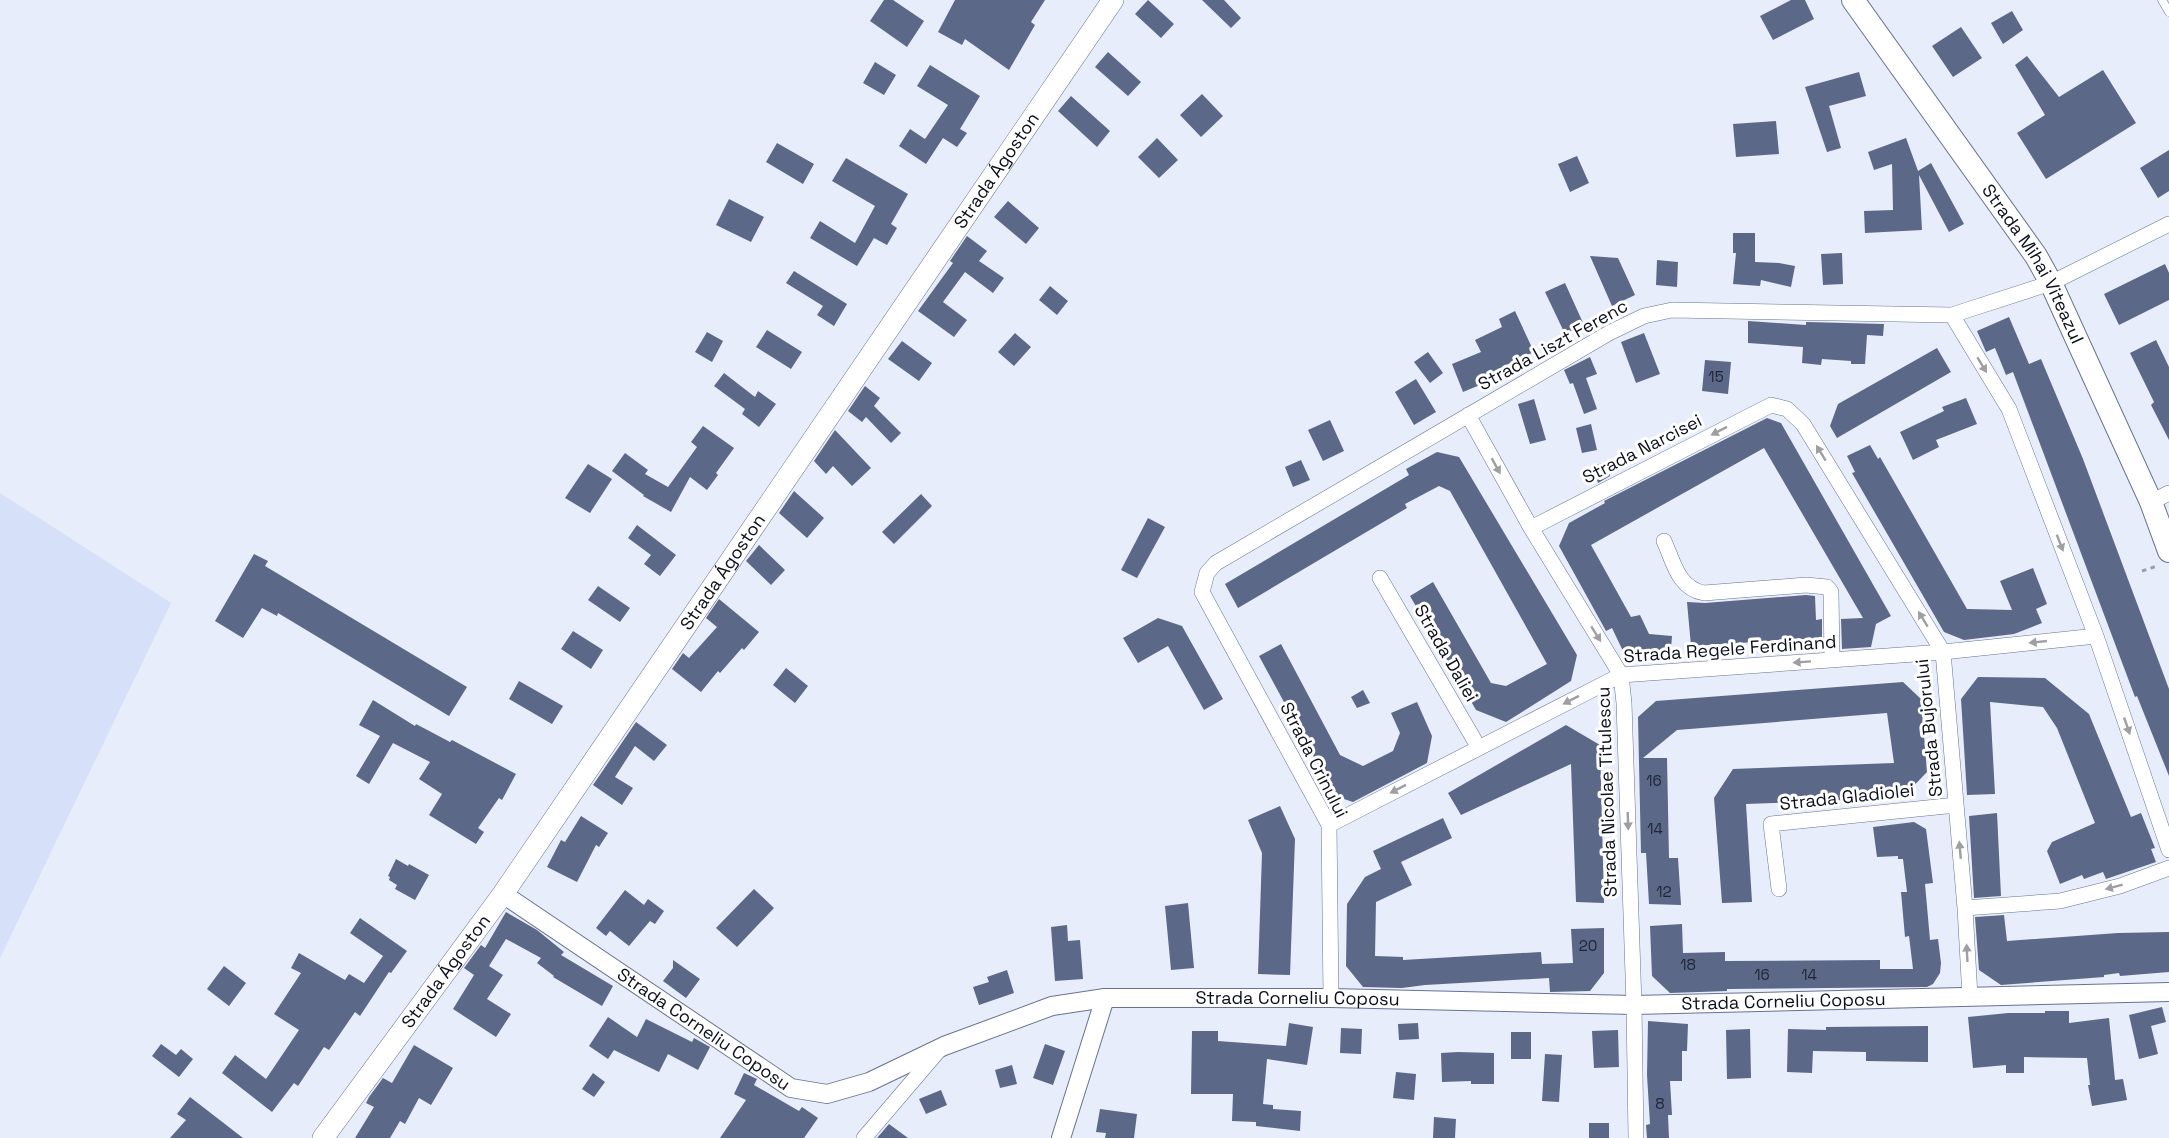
<svg xmlns="http://www.w3.org/2000/svg" width="2169" height="1138" viewBox="0 0 2169 1138" font-family="'Space Grotesk',sans-serif">
	<style>
		.built { fill: #d6e0f8 }
		.building { fill: #5c6888 }
		.lines { fill: none; stroke-linecap: round; stroke-linejoin: round }
		.service-casing { stroke: #687391; stroke-width: 9 }
		.minor-casing { stroke: #687391; stroke-width: 16 }
		.tertiary-casing { stroke: #687391; stroke-width: 20 }
		.secondary-casing { stroke: #687391; stroke-width: 22 }
		.primary-casing { stroke: #687391; stroke-width: 24 }
		.path { stroke: #989eaa; stroke-width: 3; stroke-dasharray: 4.5 4.5; stroke-linecap: butt }
		.service { stroke: #fff; stroke-width: 8 }
		.minor { stroke: #fff; stroke-width: 15 }
		.tertiary { stroke: #fff; stroke-width: 18 }
		.secondary { stroke: #fff; stroke-width: 21 }
		.primary { stroke: #fff; stroke-width: 22 }
		.oneway { fill: #9d9fa3 }
		.labels { text-anchor: middle; stroke-width: 6; stroke-linejoin: round; paint-order: stroke }
		.number-label { font-size: 15px; fill: #1f2536 }
		.street-label { font-size: 18px; fill: #0b0f1a; stroke: #fff }
	</style>
	<rect width="100%" height="100%" fill="#e7edfa"/>
	<path class="built" d="M0,493L171,603L0,958Z"/>
	<path class="building" d="M884,0H893L924,21L907,47L870,21Z
		M955,0H1045L1031,22L1035,25L1009,70L965,39L962,45L938,32Z
		M1148,0L1174,24L1161,38L1135,14Z
		M1202,0H1224L1241,18L1231,28Z
		M1791,0H1805L1814,19L1773,40L1760,16Z
		M2012,11L2023,30L2003,44L1991,23Z
		M1961,27L1982,58L1953,77L1932,46Z
		M1108,52L1141,82L1128,96L1095,67Z
		M2027,56L2059,97L2103,70L2136,123L2046,179L2017,133L2045,115L2015,65Z
		M875,62L896,75L884,95L863,83Z
		M930,65L980,96L960,129L967,133L957,147L943,138L926,164L899,146L910,129L925,139L948,105L917,86Z
		M1859,72L1866,96L1829,106L1841,148L1827,152L1805,87Z
		M1202,94L1223,116L1201,137L1180,115Z
		M1071,96L1110,131L1097,147L1058,111Z
		M1776,121L1779,154L1736,157L1733,124Z
		M1157,138L1178,160L1159,178L1138,157Z
		M1906,138L1918,171L1931,163L1964,224L1949,232L1919,175L1922,230L1865,233L1864,211L1893,210L1892,164L1874,170L1868,152Z
		M777,143L814,164L803,184L766,162Z
		M2169,150V191L2158,198L2140,168Z
		M1577,156L1589,183L1570,192L1558,164Z
		M846,158L908,194L891,224L897,228L887,245L874,238L857,266L810,238L820,221L855,243L875,206L832,181Z
		M729,199L764,217L751,242L716,225Z
		M1008,201L1039,228L1026,244L994,217Z
		M1733,233H1755V262L1779,263L1795,266L1791,287L1761,280L1760,286L1733,284L1736,253H1733Z
		M967,236L987,251L979,261L1004,278L993,293L965,272L943,302L967,320L954,337L918,311L953,263L950,261Z
		M1842,253L1843,284L1823,285L1821,254Z
		M1590,256L1618,258L1635,295L1612,306Z
		M1657,260L1678,262L1677,287L1656,285Z
		M2165,264L2169,273V300L2119,325L2104,294Z
		M794,271L847,304L834,326L817,315L823,306L786,283Z
		M1565,283L1584,325L1565,334L1545,292Z
		M1050,286L1068,301L1057,315L1039,300Z
		M1515,311L1534,352L1508,364L1509,368L1486,380L1487,382L1463,392L1452,364L1481,352L1475,340L1502,327L1499,319Z
		M2009,317L2029,364L2041,359L2083,459L2169,689V776L2137,696L2135,697L2013,372L2006,375L1995,348L1986,352L1977,331Z
		M1748,321L1806,325V322L1884,324L1883,336L1867,335L1865,364H1851V361L1822,359L1821,365L1802,363L1803,347L1748,343Z
		M767,330L802,352L791,369L756,347Z
		M707,332L723,341L712,362L695,352Z
		M1015,333L1031,347L1014,366L998,352Z
		M1644,333L1660,374L1636,383L1621,342Z
		M2156,340L2169,367V440L2151,405L2154,402L2130,353Z
		M902,341L932,363L919,381L888,359Z
		M1937,348L1951,372L1837,438L1830,426L1838,404Z
		M1428,352L1443,373L1430,383L1414,362Z
		M1590,357L1597,374L1586,378L1597,409L1584,414L1573,383L1570,384L1564,370Z
		M1705,360L1731,362L1728,394L1702,391Z
		M724,373L755,397L758,391L776,404L759,427L742,414L745,409L714,386Z
		M1416,379L1436,412L1414,425L1395,392Z
		M865,386L880,398L874,406L901,433L891,443L866,417L862,422L848,411Z
		M1966,398L1977,424L1936,440L1939,447L1913,460L1900,432L1944,411L1942,407Z
		M1534,399L1546,440L1530,444L1518,404Z
		M1767,418L1781,423L1891,616L1876,624L1871,647L1842,649L1841,619L1863,618L1764,448L1591,545L1631,617L1640,615L1649,634L1672,636L1670,662H1641L1622,649L1612,628L1606,631L1559,546L1569,523L1605,503L1604,501Z
		M1330,420L1344,451L1323,461L1308,430Z
		M1591,424L1597,450L1582,453L1576,428Z
		M703,426L734,448L716,473L718,475L707,490L690,477L671,512L643,496L644,495L612,471L625,453L648,470L645,474L668,487L697,447L691,442Z
		M835,430L871,468L852,486L833,466L826,474L814,461Z
		M1870,445L1878,459L1880,457L1967,609L2012,610L2000,581L2033,568L2047,604L2036,609L2042,623L2014,634L1964,640L1944,632L1852,473L1855,472L1847,456Z
		M1437,452L1459,457L1577,655L1571,681L1506,722L1476,710L1410,596L1433,582L1491,683L1506,686L1547,664L1450,491L1439,486L1405,504L1407,508L1238,608L1225,584L1409,475L1406,469Z
		M1301,460L1310,480L1293,487L1285,467Z
		M1606,462L1610,476L1598,483L1593,466Z
		M588,464L612,479L590,513L565,498Z
		M794,491L824,518L807,538L779,513Z
		M921,494L932,506L894,544L882,532Z
		M1148,518L1165,527L1137,578L1121,570Z
		M637,525L676,555L660,576L644,564L651,555L628,538Z
		M759,545L785,570L771,585L746,561Z
		M254,554L268,561L265,566L467,687L449,716L278,613L277,616L262,608L243,638L215,621Z
		M598,586L630,608L620,622L588,600Z
		M1806,595L1815,596L1816,620L1822,619V638L1691,646L1687,602L1705,603Z
		M719,599L759,632L744,650L742,648L720,673L718,671L701,692L672,669L683,653L689,658L717,627L706,618Z
		M1158,618L1182,626L1223,699L1204,710L1168,646L1138,663L1123,638Z
		M573,631L603,650L591,669L561,649Z
		M1281,644L1340,755L1363,766L1393,751L1400,733L1391,713L1417,702L1432,736L1427,763L1353,802L1335,796L1259,656Z
		M786,668L808,686L795,703L773,685Z
		M1978,677L2045,678L2089,714L2131,817L2141,813L2155,848L2151,849L2156,862L2106,879L2103,872L2084,879L2082,875L2060,884L2047,851L2052,842L2095,823L2057,728L2043,707L1990,702L1995,794L1967,795L1961,699Z
		M519,681L563,706L552,724L509,699Z
		M1903,682L1921,699L1927,772L1902,798L1746,804L1752,902L1722,903L1714,798L1733,769L1894,763L1887,713L1677,730L1643,758H1667L1669,858H1678L1681,905L1649,904L1646,853H1641L1638,717L1656,701Z
		M1363,690L1370,703L1357,708L1351,697Z
		M373,700L415,726L416,724L450,742L452,740L516,774L502,800L499,798L478,828L484,832L476,844L429,815L442,794L419,779L430,762L393,743L369,784L356,776L380,736L359,725Z
		M636,722L667,745L654,761L635,746L615,777L633,788L622,805L593,785Z
		M1566,725L1600,745L1604,903L1576,902L1571,764L1461,815L1448,793Z
		M1280,806L1295,839L1290,975L1258,974L1262,853L1248,820Z
		M1997,813L2001,896L1974,898L1969,816Z
		M581,816L608,833L599,847L596,845L577,882L547,867L561,840L565,842Z
		M1443,818L1452,838L1401,862L1412,885L1376,902L1375,956L1403,957V960L1541,952L1542,964L1573,963L1571,929L1604,928V973L1590,991L1550,992L1549,978L1425,985L1402,988L1363,987L1346,966L1347,904L1365,877L1381,869L1373,851Z
		M1914,822L1926,829L1933,883L1925,884L1930,940L1938,939L1941,963L1940,973L1933,984L1927,987L1727,989V991L1670,993L1652,976L1650,926L1682,924L1683,953L1725,952V961L1880,960V969H1913L1909,936L1905,937L1901,892H1907L1903,859H1898V856L1877,857L1873,827Z
		M396,859L408,866L409,864L429,875L415,900L395,889L397,885L389,880L390,877L388,876Z
		M754,889L774,908L737,947L716,928Z
		M625,890L644,905L648,899L664,911L655,924L650,921L629,946L610,931L606,936L596,928Z
		M1188,903L1194,968L1171,970L1165,906Z
		M506,912L537,930L564,952L561,955L613,986L602,1006L553,977L554,976L537,963L541,958L506,939L489,966L503,975L487,999L511,1014L496,1037L453,1009L474,975L464,968L481,945L485,948Z
		M2004,915L2007,941L2118,933L2169,932V972L2120,976L2119,973L2104,975V977L2001,985L1979,970L1975,917Z
		M360,918L407,951L391,973L389,972L360,1016L355,1012L329,1050L324,1047L298,1086L294,1083L272,1112L222,1073L235,1055L266,1079L299,1030L274,1014L301,973L291,968L299,953L345,980L349,974L364,983L383,956L350,933Z
		M1067,925L1068,941L1080,940L1083,979L1055,981L1051,927Z
		M673,960L700,979L686,998L663,981L673,968Z
		M224,966L246,983L229,1006L207,989Z
		M1007,970L1014,993L979,1005L973,987L989,982L987,977Z
		M2162,1007L2166,1022L2151,1026L2158,1054L2139,1059L2129,1015Z
		M2045,1011H2069V1023L2109,1018L2115,1080L2123,1079L2127,1100L2092,1106L2088,1085H2090L2087,1058L2024,1057V1073H2006V1065L1973,1068L1968,1017L2008,1013H2045Z
		M608,1017L637,1037L646,1019L692,1042L694,1038L710,1047L698,1070L668,1054L659,1072L614,1050L608,1059L589,1046Z
		M1648,1021L1688,1024L1687,1051H1682V1081H1670L1672,1115H1668L1669,1138H1647L1646,1125L1650,1124L1647,1075Z
		M1289,1023L1313,1027L1307,1065L1267,1059L1263,1104L1273,1105V1109L1301,1111L1300,1131L1256,1126V1122L1232,1121L1233,1094H1191L1192,1031H1218V1041L1286,1046Z
		M1418,1023L1419,1039L1399,1040L1398,1024Z
		M1928,1026V1062L1866,1061V1052L1813,1051L1812,1073L1787,1072L1788,1029L1826,1030V1027Z
		M1341,1028L1362,1029L1361,1054L1340,1053Z
		M1750,1029L1751,1078L1727,1079L1726,1030Z
		M1618,1030L1619,1067L1594,1068L1592,1031Z
		M1511,1032H1531V1059H1511Z
		M161,1044L176,1055L181,1049L193,1059L179,1077L152,1056Z
		M1045,1044L1065,1051L1053,1085L1033,1078Z
		M414,1045L453,1068L431,1105L419,1098L405,1124L400,1121L390,1138H355L374,1107L366,1103L369,1097L383,1078L392,1083Z
		M1458,1052L1494,1053V1084H1471V1081L1442,1082L1441,1053Z
		M1545,1054L1562,1055L1559,1102L1542,1101Z
		M1012,1065L1017,1084L1000,1088L995,1070Z
		M1396,1072L1416,1074L1414,1100L1393,1098Z
		M593,1073L605,1082L594,1097L582,1089Z
		M744,1073L757,1079L754,1085L799,1111L802,1107L818,1118L804,1138H720L746,1100L734,1094Z
		M941,1090L947,1105L926,1114L919,1099Z
		M190,1097L243,1138H170L186,1120L177,1114Z
		M1100,1109L1137,1114L1134,1138H1105L1106,1133L1096,1132Z
		M1434,1117L1456,1119L1455,1138H1433Z
		M1589,1123H1609V1138H1589Z
		M889,1124L908,1138H877Z"/>
	<g class="lines">
		<defs>
			<path id="service" d="M2162,0L2169,12"/>
			<path id="minor" d="M1952,315L2009,409L2096,636L2169,850
				M1468,415L1531,528L1621,675L1624,703L1634,1005L1636,1138
				M2151,502L2169,493
				M1531,528L1771,405L1787,409L1803,424L1943,652L1965,908L1970,997
				M1664,541C1674,563 1678,588 1704,593L1806,585L1827,587L1831,592L1832,660
				M1380,578L1479,748
				M1329,825L1621,675L1943,652L2096,636
				M1779,889L1771,824L1956,805
				M1965,908L2060,901L2120,886L2169,868
				M1331,998L1329,825L1202,592L1207,573L1216,563L1609,333L1644,316L1672,310L1952,315L2051,283L2169,224
				M864,1138L940,1049"/>
			<g id="tertiary">
				<path id="s1" d="M503,894L791,1088L827,1094L869,1082L944,1046L1052,1006L1105,998H1331L1634,1005L2169,992"/>
				<path d="M1061,1138L1105,998"/>
			</g>
			<g id="secondary">
				<path id="s2" d="M323,1138L503,894L1113,0"/>
			</g>
			<g id="primary">
				<path id="s3" d="M1853,0L2036,256L2051,283L2151,502L2169,551"/>
			</g>
		</defs>
		<use href="#service" class="service-casing"/>
		<use href="#minor" class="minor-casing"/>
		<use href="#tertiary" class="tertiary-casing"/>
		<use href="#secondary" class="secondary-casing"/>
		<use href="#primary" class="primary-casing"/>
		<path class="path" d="M2142,571L2157,566"/>
		<use href="#service" class="service"/>
		<use href="#minor" class="minor"/>
		<use href="#tertiary" class="tertiary"/>
		<use href="#secondary" class="secondary"/>
		<use href="#primary" class="primary"/>
	</g>
	<defs><path id="oneway-solid" d="M-6-.8H1V-3.2L6.5 0L1 3.2V.8H-6Z" transform="scale(1.5)"/></defs>
	<g class="oneway">
		<use href="#oneway-solid" transform="translate(1982 365) rotate(59)"/>
		<use href="#oneway-solid" transform="translate(1719 431) rotate(153)"/>
		<use href="#oneway-solid" transform="translate(1821 453) rotate(-121)"/>
		<use href="#oneway-solid" transform="translate(1496 466) rotate(61)"/>
		<use href="#oneway-solid" transform="translate(2060 543) rotate(69)"/>
		<use href="#oneway-solid" transform="translate(1923 619) rotate(-121)"/>
		<use href="#oneway-solid" transform="translate(1596 634) rotate(58)"/>
		<use href="#oneway-solid" transform="translate(2038 642) rotate(174)"/>
		<use href="#oneway-solid" transform="translate(1802 662) rotate(176)"/>
		<use href="#oneway-solid" transform="translate(1571 700) rotate(153)"/>
		<use href="#oneway-solid" transform="translate(2127 726) rotate(71)"/>
		<use href="#oneway-solid" transform="translate(1398 789) rotate(153)"/>
		<use href="#oneway-solid" transform="translate(1628 821) rotate(88)"/>
		<use href="#oneway-solid" transform="translate(1960 850) rotate(-95)"/>
		<use href="#oneway-solid" transform="translate(2114 887) rotate(165)"/>
		<use href="#oneway-solid" transform="translate(1967 953) rotate(-93)"/>
	</g>
	<g class="labels">
		<g class="number-label">
			<text x="1716" y="382">15</text>
			<text x="1654" y="786">16</text>
			<text x="1655" y="834">14</text>
			<text x="1664" y="897">12</text>
			<text x="1588" y="951">20</text>
			<text x="1688" y="970">18</text>
			<text x="1762" y="980">16</text>
			<text x="1809" y="980">14</text>
			<text x="1660" y="1109">8</text>
		</g>
		<g class="street-label">
			<text dy="6" stroke="none"><textPath href="#s2" startOffset="1179">Strada Ágoston</textPath></text>
			<text dy="6" stroke="none"><textPath href="#s3" startOffset="320">Strada Mihai Viteazul</textPath></text>
			<text transform="translate(1553 345) rotate(-29)" y="6">Strada Liszt Ferenc</text>
			<text transform="translate(1642 449) rotate(-27)" y="6">Strada Narcisei</text>
			<text dy="6" stroke="none"><textPath href="#s2" startOffset="693">Strada Ágoston</textPath></text>
			<text transform="translate(1730 649) rotate(-4)" y="6">Strada Regele Ferdinand</text>
			<text transform="translate(1446 653) rotate(60)" y="6">Strada Daliei</text>
			<text transform="translate(1929 728) rotate(-96)" y="6">Strada Bujorului</text>
			<text transform="translate(1314 760) rotate(63)" y="6">Strada Crinului</text>
			<text transform="translate(1607 792) rotate(-92)" y="6">Strada Nicolae Titulescu</text>
			<text transform="translate(1847 797) rotate(-6)" y="6">Strada Gladiolei</text>
			<text dy="6" stroke="none"><textPath href="#s2" startOffset="207">Strada Ágoston</textPath></text>
			<text dy="6" stroke="none"><textPath href="#s1" startOffset="872">Strada Corneliu Coposu</textPath></text>
			<text dy="6" stroke="none"><textPath href="#s1" startOffset="1358">Strada Corneliu Coposu</textPath></text>
			<text dy="6" stroke="none"><textPath href="#s1" startOffset="242">Strada Corneliu Coposu</textPath></text>
		</g>
	</g>
</svg>
